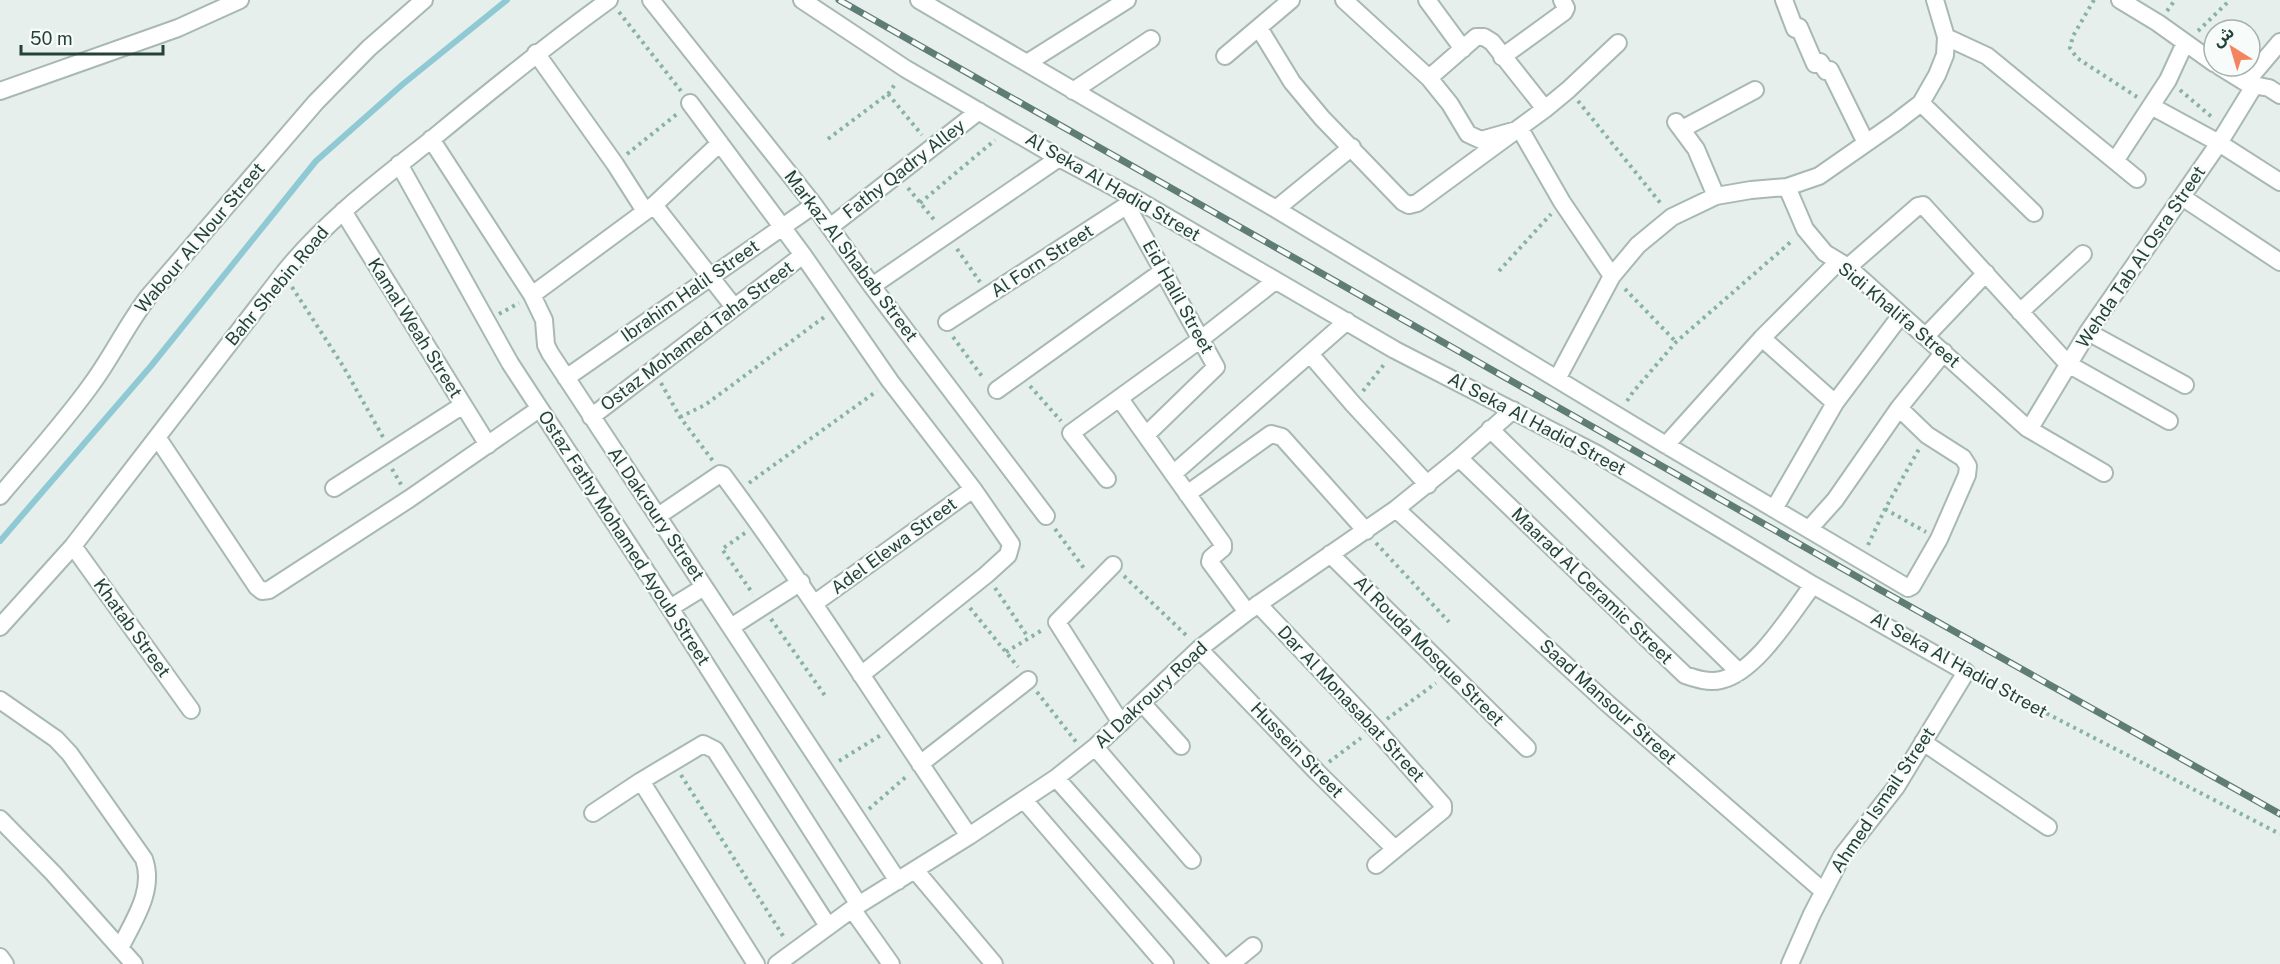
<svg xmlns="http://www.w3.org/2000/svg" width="2280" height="964" viewBox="0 0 2280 964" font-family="'Public Sans','Noto Sans Arabic',sans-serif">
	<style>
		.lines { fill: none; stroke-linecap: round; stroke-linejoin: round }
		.stream { stroke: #8ec9d4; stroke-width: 6 }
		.minor-casing { stroke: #a8b8b2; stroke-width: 20 }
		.path { stroke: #86b3a5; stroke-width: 4; stroke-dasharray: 3 4.5; stroke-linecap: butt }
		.minor { stroke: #fff; stroke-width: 16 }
		.rail-casing { stroke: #5f7d75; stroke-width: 7 }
		.rail { stroke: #f7fbf9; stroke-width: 4.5; stroke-dasharray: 14; stroke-linecap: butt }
		.labels { text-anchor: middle; stroke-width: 4.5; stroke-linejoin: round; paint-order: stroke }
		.street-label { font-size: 18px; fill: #24423a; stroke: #f7fbf9 }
	</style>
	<rect width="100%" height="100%" fill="#e6efeb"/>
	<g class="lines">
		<path class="stream" d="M0,541L151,366L316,161L403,84L507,0"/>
		<defs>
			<path id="minor" d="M651,0L814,205L872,286L1046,516
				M802,0L906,69L1059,158L1136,199L1395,350L1597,454L1813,585L1966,672L1896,787L1842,856L1812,914L1790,964
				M919,0L1276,209L1666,445L1908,588L1912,586L1939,539L1967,475L1968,466L1963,458L1927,435L1899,408
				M1344,0L1429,78L1450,104L1468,134L1481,140L1520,129L1562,202L1612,276
				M1427,0L1463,49
				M1784,0L1795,29L1799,27L1815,64L1820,62L1826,71L1830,70L1866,143
				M2120,0L2158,23L2214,63
				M1259,28L1292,82L1322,118L1403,202L1409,205L1417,203L1545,109L1568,90L1618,43
				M1946,37L1987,56L2137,179
				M536,53L615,164L645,211
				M1225,56L1291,0
				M1502,57L1564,12L1566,8L1562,0
				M1027,63L1127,0
				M2219,66L2248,84L2269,88L2280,95
				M1429,78L1476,37H1484L1492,42L1545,109
				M2246,82L2280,42
				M0,91L178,28L240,0
				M1073,91L1151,39
				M690,103L803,255L890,381L973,489L1011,544L1008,555L986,575L861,675
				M1921,103L2034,213
				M2151,106L2219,143L2280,182
				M1676,122L1696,149L1716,196
				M1682,129L1755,90
				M431,139L532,295L544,320L546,345L550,353L898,881
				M2115,161L2168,80L2185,43
				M399,164L510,363L670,608L859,905
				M1787,187L1805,229L1825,253L1848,267L2027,428L2104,473
				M2182,197L2280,262
				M654,205L734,307
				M1127,206L1216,367L1146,435
				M1276,209L1352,147
				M343,211L488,445
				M830,227L979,111
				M1848,267L1918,206L1923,205L2068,364L2169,421
				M872,286L1059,158
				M532,295L654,205L720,143
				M2020,312L2083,254
				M947,322L1135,200
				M2088,332L2185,385
				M1926,336L1986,273
				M1762,338L1835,403
				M1310,354L1353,404L1428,485
				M566,378L814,205
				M1557,379L1612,276L1638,245L1672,217L1716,196L1751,190L1787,187L1819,176L1895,123L1921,103L1937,75L1945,55L1946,37L1935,0
				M997,390L1163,271
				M1120,399L1223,544V548L1211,558L1210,562L1247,612
				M591,417L803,255
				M2030,428L2088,332L2219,143L2254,86
				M1490,429L1739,672
				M157,437L257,587L262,591L269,590L409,499L539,409
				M1666,445L1762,338L1838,262
				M1459,458L1685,675C1697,679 1709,683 1721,680C1757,672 1792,612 1813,585
				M1173,474L1347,321
				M1107,479L1071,433L1201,339L1275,281
				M334,488L463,405
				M1187,494L1271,434L1282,437L1366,531
				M0,496C30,460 63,424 91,385C112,357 127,324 149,296L316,102L369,48L424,0
				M1396,509L1607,703L1823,891
				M1774,509L1835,403L1901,315
				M658,516L720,474L723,475C810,592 887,716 969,836
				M1809,529L1835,500L1899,408L1944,352
				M73,546L191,710
				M1330,554L1527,748
				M1113,565L1057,622L1121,723
				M815,603L973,489
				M1258,604L1375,728L1443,805V810L1376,865
				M670,608L704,587
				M0,627L73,546L283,274C325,221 379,181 432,139C490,91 548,44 609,0
				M731,627L801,582
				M1199,649L1317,772L1395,849
				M0,700L56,739L70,754L144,859C155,890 134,920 120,948
				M1142,703L1181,746
				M1923,742L2048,827
				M1095,747L1192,860
				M920,764L1028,680
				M1056,778L1221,964
				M641,781L756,964
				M1024,800L1165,964
				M593,813L641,781L703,744L715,750L828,926
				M0,819L53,873L134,964
				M915,870L994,964
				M852,909L891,964
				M0,957L5,964
				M777,964L852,909L969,836L1056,778L1095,747L1199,649L1247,612L1396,509L1459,458L1513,410
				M1231,964L1253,946"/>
		</defs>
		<use href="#minor" class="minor-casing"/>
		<path class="path" d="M2094,0L2073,36L2070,48L2077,58L2137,97
			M2167,11L2175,0
			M619,12L681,91
			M2198,31L2230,0
			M2180,90L2213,118
			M888,94L922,135
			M1578,101L1662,205
			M828,139L888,94L896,83
			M627,154L677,114
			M908,188L936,222
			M920,203L995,140
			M957,249L980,282
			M1499,271L1551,214
			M292,287L343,366L383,437
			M1625,289L1676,342
			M499,314L519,303
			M953,337L984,379
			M661,383L680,417L713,461
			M1030,386L1061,421
			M1363,391L1386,362
			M1627,401L1633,392L1676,342L1793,240
			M680,417L705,405L827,315
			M392,469L402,486
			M749,483L877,391
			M1885,509L1926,532
			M1055,529L1086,571
			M745,533L722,549L753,594
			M1376,543L1449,622
			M1868,545L1885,509L1919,449
			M1124,576L1188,637
			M995,588L1028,637
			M970,608L1018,667
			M771,619L826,697
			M1006,652L1044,629
			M1980,679L2280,834
			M1037,692L1077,743
			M1387,719L1436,683
			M839,761L881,735
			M1329,762L1361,738
			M681,775L785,939
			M869,809L908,775"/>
		<use href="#minor" class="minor"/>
		<defs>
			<path id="rail" d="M839,0L1877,588L2280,814"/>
		</defs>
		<use href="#rail" class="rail-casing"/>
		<use href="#rail" class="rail"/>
	</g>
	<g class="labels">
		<g class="street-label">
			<text transform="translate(904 169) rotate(-38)" y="6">Fathy Qadry Alley</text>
			<text transform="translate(1113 187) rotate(30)" y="6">Al Seka Al Hadid Street</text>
			<text transform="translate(200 238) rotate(-50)" y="6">Wabour Al Nour Street</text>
			<text transform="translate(851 256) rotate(53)" y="6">Markaz Al Shabab Street</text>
			<text transform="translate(2141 257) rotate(-56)" y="6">Wehda Tab Al Osra Street</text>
			<text transform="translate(1042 261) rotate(-33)" y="6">Al Forn Street</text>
			<text transform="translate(277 286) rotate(-50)" y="6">Bahr Shebin Road</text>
			<text transform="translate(690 291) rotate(-35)" y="6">Ibrahim Halil Street</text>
			<text transform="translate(1178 297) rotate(61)" y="6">Eid Halil Street</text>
			<text transform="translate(1899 315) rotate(40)" y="6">Sidi Khalifa Street</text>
			<text transform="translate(415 328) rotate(58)" y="6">Kamal Weah Street</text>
			<text transform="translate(697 336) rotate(-37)" y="6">Ostaz Mohamed Taha Street</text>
			<text transform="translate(1537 424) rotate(28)" y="6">Al Seka Al Hadid Street</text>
			<text transform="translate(656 514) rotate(56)" y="6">Al Dakroury Street</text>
			<text transform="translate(624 538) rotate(57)" y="6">Ostaz Fathy Mohamed Ayoub Street</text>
			<text transform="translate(894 546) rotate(-36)" y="6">Adel Elewa Street</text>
			<text transform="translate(1592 586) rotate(44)" y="6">Maarad Al Ceramic Street</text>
			<text transform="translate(132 628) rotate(54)" y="6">Khatab Street</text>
			<text transform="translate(1429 651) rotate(45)" y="6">Al Rouda Mosque Street</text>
			<text transform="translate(1959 665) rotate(29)" y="6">Al Seka Al Hadid Street</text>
			<text transform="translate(1151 695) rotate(-43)" y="6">Al Dakroury Road</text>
			<text transform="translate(1608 702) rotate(42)" y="6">Saad Mansour Street</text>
			<text transform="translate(1351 704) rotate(47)" y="6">Dar Al Monasabat Street</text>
			<text transform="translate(1297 750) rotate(46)" y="6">Hussein Street</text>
			<text transform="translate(1883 800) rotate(-56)" y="6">Ahmed Ismail Street</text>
		</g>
	</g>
	<g transform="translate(2232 48) rotate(323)"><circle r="28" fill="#f7fbf9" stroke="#a3b1ad" stroke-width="1.5"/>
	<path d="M0-4.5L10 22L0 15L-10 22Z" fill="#f4845f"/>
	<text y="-9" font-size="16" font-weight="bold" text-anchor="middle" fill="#24423a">ش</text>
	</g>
	<path d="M21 45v9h142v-9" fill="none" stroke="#24423a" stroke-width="3"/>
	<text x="30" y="45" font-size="18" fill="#24423a" stroke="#f7fbf9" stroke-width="4.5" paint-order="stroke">50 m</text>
</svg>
